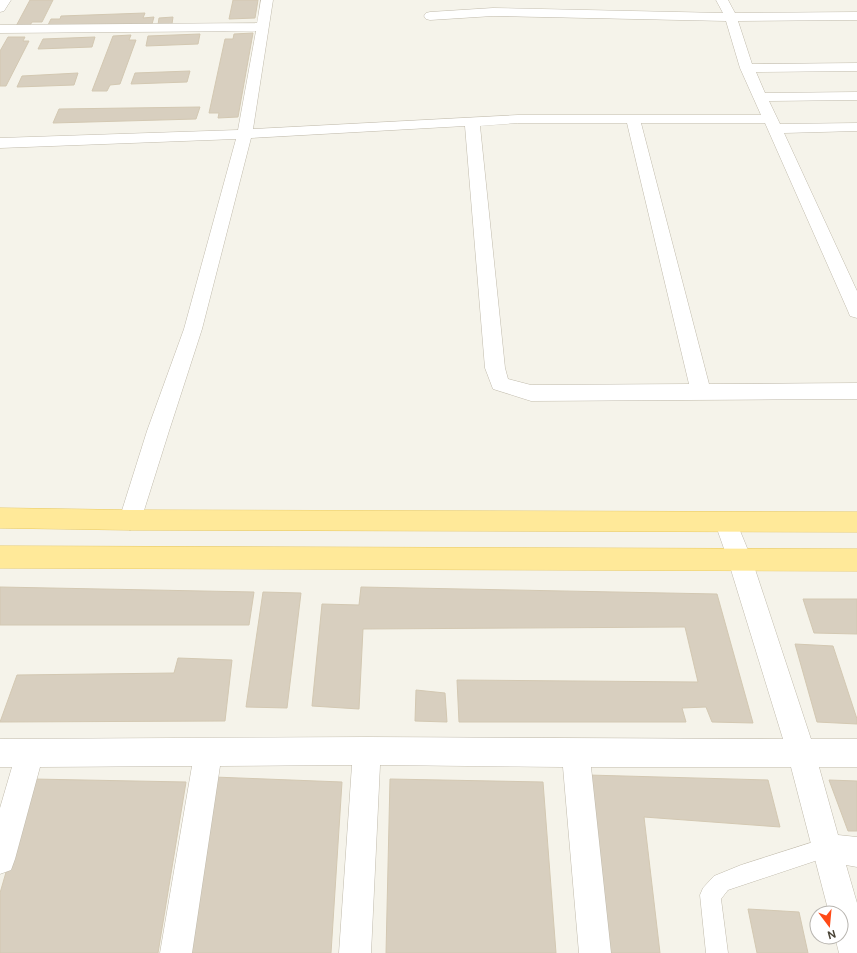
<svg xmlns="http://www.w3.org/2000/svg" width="857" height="953" viewBox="0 0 857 953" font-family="'DM Sans',sans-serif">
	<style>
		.building { fill: #d8cfbf; stroke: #d3c8b2 }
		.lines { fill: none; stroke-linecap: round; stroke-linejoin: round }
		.lane-casing { stroke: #c1bbac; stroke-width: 1 }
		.street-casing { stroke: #c1bbac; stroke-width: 1 }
		.primary-casing { stroke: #e8ca65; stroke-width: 1 }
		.lane { fill: #fff; fill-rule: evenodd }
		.street { fill: #fff; fill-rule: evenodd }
		.primary { fill: #ffe999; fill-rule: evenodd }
	</style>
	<rect width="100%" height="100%" fill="#f5f3ea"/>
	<path class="building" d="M30,0H53L42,22H32L29,27L15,28Z
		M233,0H258L255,18L229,19Z
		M145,13L143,18L154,17L152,24L47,27L51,19H60L61,16Z
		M173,17L172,24L158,25L159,18Z
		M253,33L238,117L218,118L219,113H209L225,39H233L234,34Z
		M200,34L198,44L146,46L148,36Z
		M131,35L129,40H136L120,84L110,85L107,91H92L113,36Z
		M8,37H25L23,41H29L6,86H0V51Z
		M95,37L92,47L38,49L43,39Z
		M190,71L187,82L131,84L135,73Z
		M78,73L74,85L17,87L22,76Z
		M200,107L196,119L53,123L59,109Z
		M0,587L254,592L249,625H0Z
		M361,587L717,594L753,723L712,722L706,707L682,708L686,722H459L457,680L698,682L685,627L363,629L359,709L312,706L322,604L359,605Z
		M263,592L301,593L287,708L246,707Z
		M803,599H857V634L814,633Z
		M795,644L833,646L857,719V724L817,722Z
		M178,658L232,660L225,721L0,722L17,675L174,673Z
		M416,690L445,693L447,722L415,721Z
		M588,775L768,780L780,827L644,817L660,953H609Z
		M214,777L342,782L331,953H191Z
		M33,779L186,782L158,953H0V893Z
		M390,779L543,782L556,953H386Z
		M829,780L857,781V831H848Z
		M748,909L799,912L808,953H757Z"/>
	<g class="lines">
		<defs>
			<path id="lane" d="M826,838L833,841L836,848L833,855L728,890L721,899L728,953H706L700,895L703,888L714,876L741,865Z"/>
			<path id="street" d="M0,0H11L4,11L0,12Z
				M261,0H273L253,129L518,115H761L740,68L726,21L493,16L430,20L426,19L424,16L426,13L430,12L493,8L723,13L716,0H728L735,13L857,12V20L738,21L752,64L857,63V71L756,72L765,93L857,92V100L769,101L780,124L857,123V131L784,133L857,291V318L850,316L848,311L765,123H641L709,384L857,383V399L531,401L493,389L485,368L465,126L251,138L202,329L169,431L141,520L138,527L130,530L122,527L119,520L147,431L184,329L236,139L0,148V138L238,130L256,31L0,33V25L257,23ZM518,123H627L689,384L531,385L508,379L505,368L480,126Z
				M726,513L734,516L752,560L811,739H857V767H819L838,835L857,837V867L846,865L857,903V953H839L835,937H841V913H829L791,767H591L611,953H579L563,767L380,765L371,953H339L352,765L220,766L192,953H160L192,766L40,767L15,859L11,870L0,874V808L12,767H0V739L367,737L783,739L728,560L715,523L718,516Z"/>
			<path id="primary" d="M0,508L130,510L857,512V532L130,530L0,528Z
				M0,546L857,549V571L0,568Z"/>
		</defs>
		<use href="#lane" class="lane-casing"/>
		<use href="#street" class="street-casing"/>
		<use href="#primary" class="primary-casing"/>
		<use href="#lane" class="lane"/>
		<use href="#street" class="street"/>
		<use href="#primary" class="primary"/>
	</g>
	<g transform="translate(829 925) rotate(164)"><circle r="19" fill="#ffffff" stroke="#b7b4af"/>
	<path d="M0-3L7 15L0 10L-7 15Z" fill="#ff4a17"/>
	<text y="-6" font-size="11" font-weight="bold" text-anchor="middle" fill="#4a4437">N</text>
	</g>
</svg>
